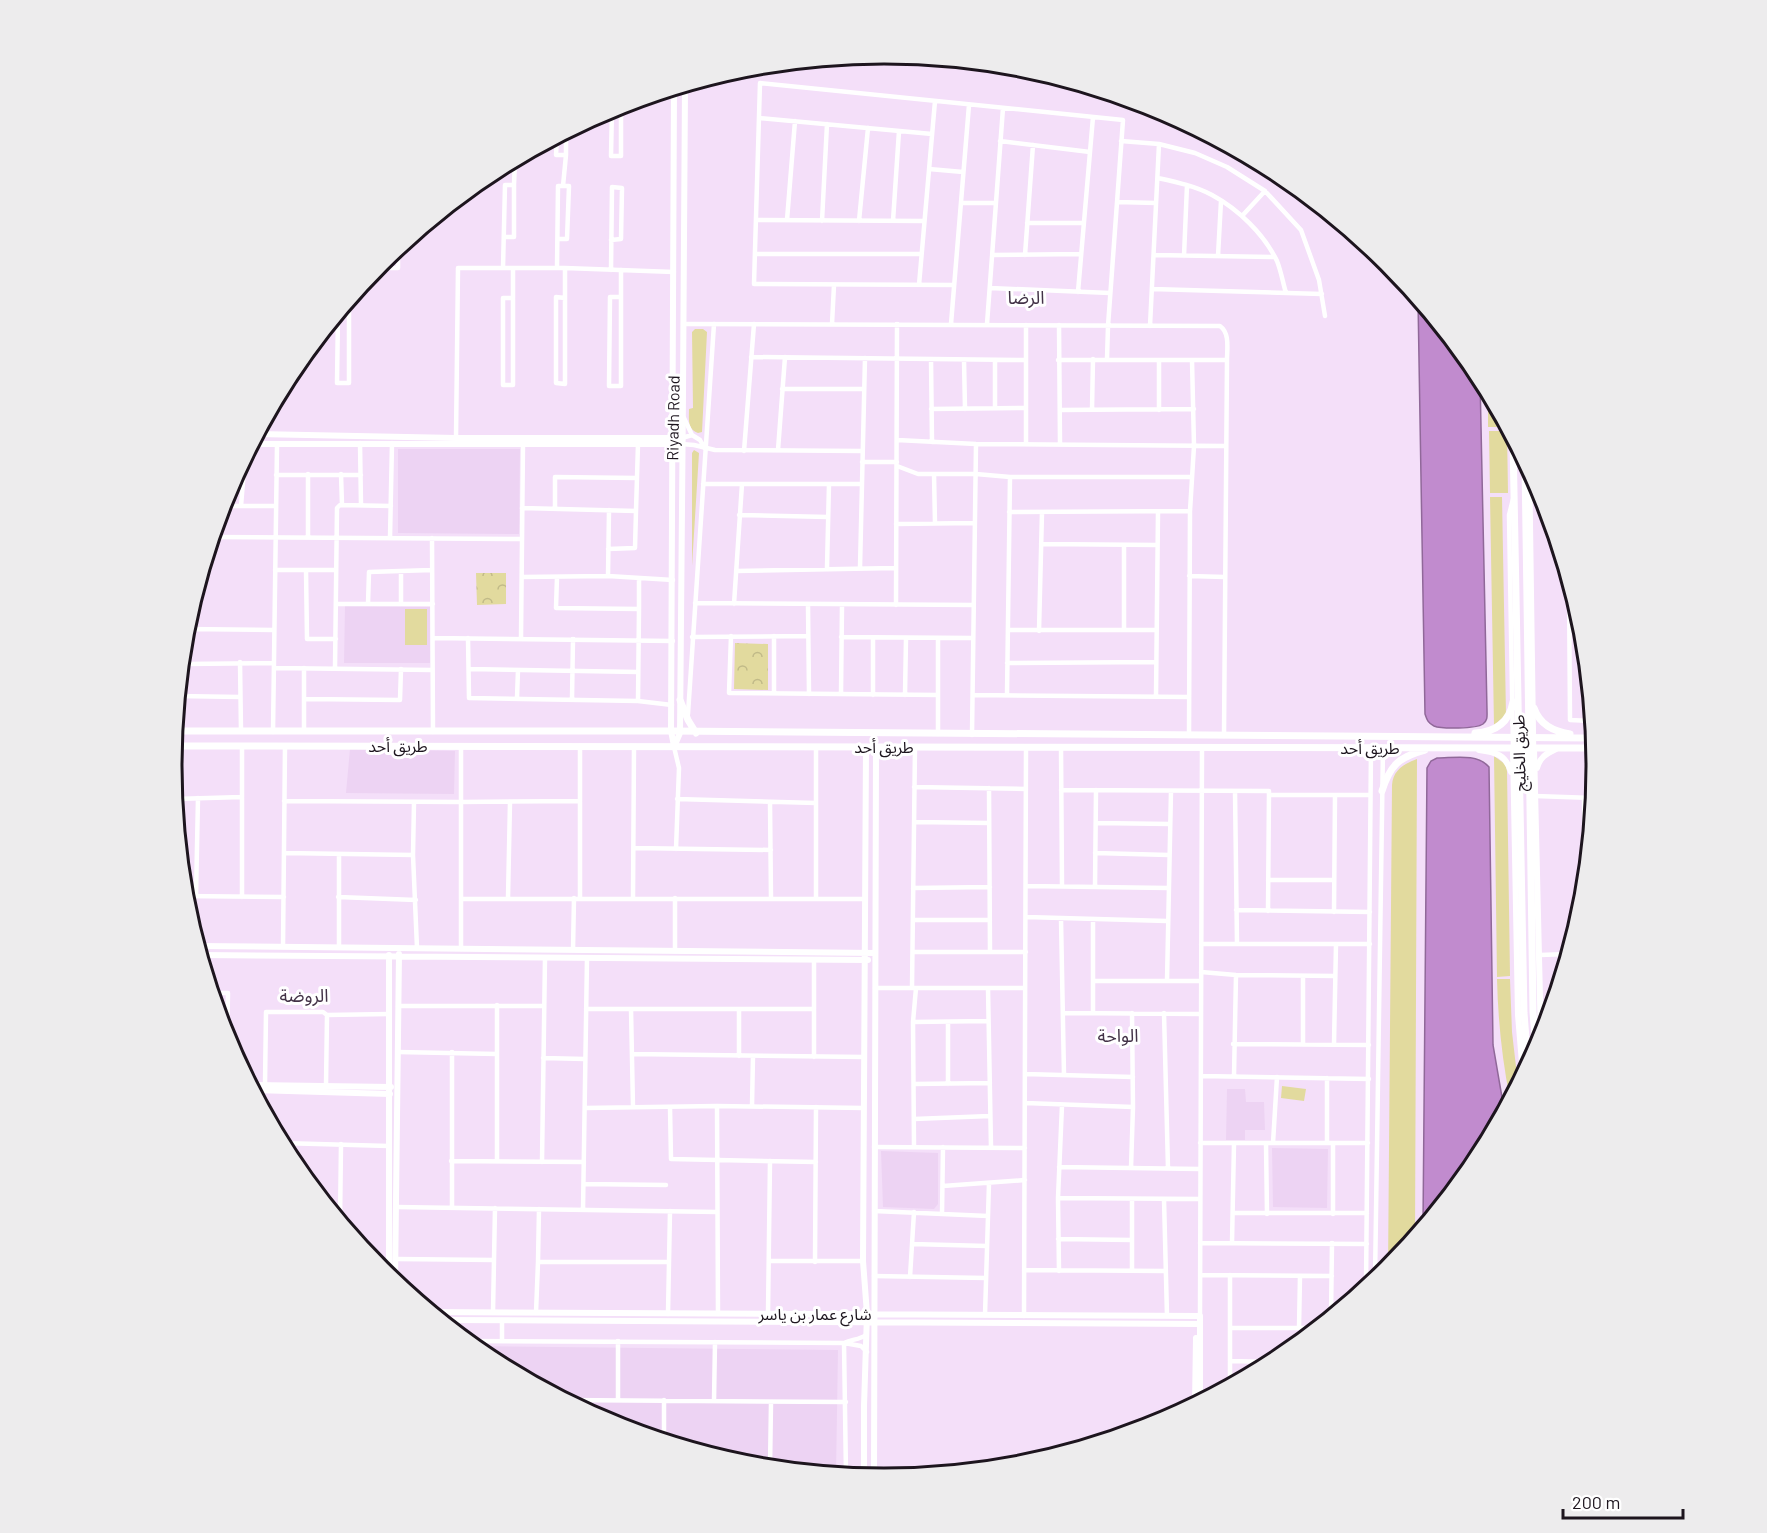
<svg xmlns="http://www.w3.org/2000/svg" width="1767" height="1533" viewBox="0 0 1767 1533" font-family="Barlow,'Noto Sans Arabic',sans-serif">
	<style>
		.built { fill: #edd3f3 }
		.grass { fill: #e2da9e }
		.park { fill: url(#park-crowns) }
		.water { fill: #c18bce; stroke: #906899; stroke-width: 1.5 }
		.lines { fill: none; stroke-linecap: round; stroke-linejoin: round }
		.street { stroke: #fff; stroke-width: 4.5 }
		.secondary { stroke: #fff; stroke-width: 6 }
		.primary { stroke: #fff; stroke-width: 7 }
		.labels { text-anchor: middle; stroke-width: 6; stroke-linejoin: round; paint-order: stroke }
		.street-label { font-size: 16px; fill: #1d151e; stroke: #fff }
		.neighbourhood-label { font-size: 18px; fill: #433247; stroke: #fff }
		.rim { fill: none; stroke: #1d151e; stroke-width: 3 }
	</style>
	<defs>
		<pattern id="park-crowns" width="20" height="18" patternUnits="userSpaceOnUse" patternTransform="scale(1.5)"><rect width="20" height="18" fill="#e2da9e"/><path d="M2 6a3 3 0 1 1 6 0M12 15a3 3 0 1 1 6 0" fill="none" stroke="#c1ba88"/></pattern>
	</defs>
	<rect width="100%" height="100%" fill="#f4dff9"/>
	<path class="built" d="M398,449H520L519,534L398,533Z
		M345,606L430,607V663H344Z
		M350,749L455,751L454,794L346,793Z
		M1227,1089H1245L1246,1102H1264L1265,1130H1245V1140H1226Z
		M1272,1148L1328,1149L1327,1208L1273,1207Z
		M881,1151L938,1153V1204L934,1209L883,1207Z
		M472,1346L838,1350L836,1474L744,1465L611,1425L487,1359Z"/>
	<path class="grass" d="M695,329H703L707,332L702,432L698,433C687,429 689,419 689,409L693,408L692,332Z
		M1488,393L1506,427H1488Z
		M1489,431H1507L1508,493H1490Z
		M694,450L699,453L692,566V453Z
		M1490,497H1502L1506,715L1494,725Z
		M405,609H427V645H405Z
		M1494,756L1505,764L1507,771L1510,976L1497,977Z
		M1417,759L1415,1237L1388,1270L1392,785C1393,770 1404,764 1417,759Z
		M1497,979H1510L1512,1032L1518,1084L1510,1099C1502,1059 1498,1020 1497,979Z
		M1282,1086L1306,1089L1304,1101L1281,1098Z"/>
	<path class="park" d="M476,573H506V604L477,605Z
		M735,643L768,644V690L734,689Z"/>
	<path class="water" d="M1418,300L1476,371L1480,379L1487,710C1487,716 1488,720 1483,724C1476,729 1441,729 1434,726C1428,723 1427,720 1425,714Z
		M1437,758C1454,758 1477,753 1489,767L1493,1045L1504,1109L1476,1163L1423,1226L1427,768L1431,761Z"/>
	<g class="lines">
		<path class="street" d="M612,108L611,156H621V105
			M759,118L932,134
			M557,137L556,155H566V132
			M1000,141L1090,152
			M1121,141L1159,144L1150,326
			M1159,144L1195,153L1227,167L1265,191L1301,230L1319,280L1325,316
			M929,169L963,172
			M1158,178C1176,182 1195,186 1212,195C1238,209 1264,234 1277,261C1281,271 1283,283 1286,293
			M514,185L515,160
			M563,186L566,155
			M1117,202L1156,203
			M961,203H996
			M1242,216L1265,191
			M756,220L924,221
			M787,220L795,121
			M822,221L827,124
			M859,221L868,128
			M893,221L899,131
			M1027,223H1084
			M755,254H921
			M992,255L1081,254
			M1025,255L1033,145
			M1154,255L1274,257
			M1184,256L1187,185
			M1218,256L1221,201
			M375,268H398V248
			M503,268L505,185H514V237H504
			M557,268L558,186H569L567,239H558
			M611,270L612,187L622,188L621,239L611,240
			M621,270V386H609L610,297H621
			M919,285L935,101
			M954,285L754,284L760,83L1123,120L1108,326L1107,359
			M990,288L1110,293
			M1152,289L1322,294
			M1078,292L1093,117
			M513,298H503V385H513V268
			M565,298L556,297V383L565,384V268
			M338,314L337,383H349V299
			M683,324L1220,326C1230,333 1227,349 1227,360L1224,736
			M832,324L834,285
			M951,324L969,105
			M987,324L1003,108
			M1026,325V360
			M1059,325L1060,443
			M751,357L1026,360V443
			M931,359L932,442
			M964,360L965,409
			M1058,360H1227
			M284,383L294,384V367
			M782,389H864
			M995,408V360
			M931,409L1026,408
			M1060,410L1194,409
			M1092,410L1093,359
			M1159,410V360
			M684,418L692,435
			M456,438L458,268H565L674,272
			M682,438L692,435L700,440L705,449
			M897,440L976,444L1226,446
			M360,443L361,505
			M681,444L694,445L715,450L862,451
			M778,450L785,357
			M744,451L754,324
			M862,462H897
			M897,466L918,474H976L1010,477H1191
			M1530,471L1534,748
			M341,474L342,505
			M934,474L935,523
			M276,475H361
			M703,484H862
			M1530,496H1542
			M1513,499L1509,515L1513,748
			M222,506H276
			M241,506L245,457
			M522,508L636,511L638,444
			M555,509V477L637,478
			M1009,512L1190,511
			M739,515L828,517
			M896,524L975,523
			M212,537L522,539
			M308,537V474
			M390,538L392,443
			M432,538L433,732
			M1041,544L1157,545
			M608,549L635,548L636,511
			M827,568L829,484
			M860,568L865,358
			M275,570H336
			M306,570L307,639H336
			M401,571V604
			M736,571L895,568
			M608,576L609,510
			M1189,576L1225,577
			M522,577L608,576L673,580
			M557,577L556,608L639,609V578
			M1569,585L1570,720L1591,721
			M695,603L973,605
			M336,604H433
			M368,604L369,572L432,570
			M734,604L742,484
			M808,605L809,694
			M896,605L897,324
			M185,629L274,630
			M1008,630H1156
			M1124,630V545
			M1039,631L1042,512
			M184,633V696
			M731,636L729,693L938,695
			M692,637L808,636
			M841,637L973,638
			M433,638L673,641
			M468,638L469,698L638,701L639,609
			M521,638L523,444
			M873,638V695
			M240,662L241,731
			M1007,663L1156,662
			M185,664L274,663
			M275,668L432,670
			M304,668V731
			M335,668L337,508L340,505L391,506
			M469,669L638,672
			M774,693V636
			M841,694L842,605
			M905,695L906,638
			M973,695L1188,697
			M1007,695L1010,477
			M178,696L240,697
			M1156,696L1158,512
			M517,698L518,670
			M305,699L400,700L401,669
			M572,699L573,639
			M638,701L672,705
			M688,714L714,324
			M273,732L277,445
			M938,734V639
			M972,735L976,444
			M1189,736L1190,511L1194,446L1192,360
			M674,747L679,768L676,849
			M1061,747L1062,886
			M914,787L1026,789
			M989,788L990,952
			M1061,790L1269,791L1268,911
			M1235,791L1237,944
			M1269,795H1335
			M1535,796L1593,798
			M1584,798L1585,876
			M174,799L242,797
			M677,799L816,803
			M284,801L461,802L580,801
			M414,802L413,855L417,948
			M770,802L771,899
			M914,822L989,823
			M1096,823L1170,824
			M634,848L771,850
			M284,853L413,855
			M1095,853L1169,855
			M1268,880H1334
			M1026,886L1168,888
			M1095,887L1096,790
			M913,888L990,887
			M184,896L284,897
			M196,896L198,798
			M242,897V746
			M338,897L416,900
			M508,898L510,802
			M580,898V746
			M633,898L634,746
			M675,898V951
			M461,899H865
			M816,899V747
			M1236,910L1370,912
			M1334,912L1335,795H1370
			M1026,917L1167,921
			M1061,919L1064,1075
			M913,920H990
			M1201,944H1370
			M283,947L285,746
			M339,947V854
			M461,949V746
			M573,950L574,898
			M913,952H1026
			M1540,955L1568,954
			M1201,972L1236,975L1335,976
			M1303,977V1044
			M1093,981H1201
			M1167,981L1171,791
			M875,988H1025
			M912,988L915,747
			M988,988L991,1147
			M211,993H228L227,1043
			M398,1006H544
			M586,1009H814
			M631,1009L633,1107
			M1064,1013L1201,1014
			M1093,1013V920
			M1164,1013L1168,1168
			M1540,1014H1549
			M913,1022L916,988
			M948,1022V1084
			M1233,1044L1369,1045
			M1334,1044L1336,944
			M398,1052L497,1054
			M632,1054L864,1057
			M739,1056V1009
			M814,1057V960
			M543,1058L585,1059
			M1025,1074L1133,1077
			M1201,1076L1369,1079
			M1234,1076L1236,975
			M1327,1078V1143
			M914,1084L990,1083
			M265,1085L266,1012H323L327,1015
			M326,1086L327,1015L389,1014
			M1025,1103L1133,1107
			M717,1106L718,1314
			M752,1106L753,1056
			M670,1107L671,1159L816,1162
			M585,1108L717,1106L864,1108
			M914,1119L990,1116
			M281,1143L389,1146
			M1200,1143H1368
			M1266,1143L1267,1214
			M1273,1143L1277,1077
			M1333,1143V1214
			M874,1147L1025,1148
			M914,1147L913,1022L988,1021
			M451,1161L584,1162
			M497,1161V1005
			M542,1162L545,958
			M1059,1167L1200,1169
			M1131,1168L1133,1107L1132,1013
			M584,1184L666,1185
			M943,1186L1025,1180
			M1058,1198L1200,1199
			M1132,1199V1271
			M1164,1199L1167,1316
			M396,1207L717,1212
			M452,1208V1052
			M583,1210L587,958
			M874,1211L988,1216
			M1233,1213H1367
			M942,1214L943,1147
			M340,1223L341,1144
			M1058,1239L1132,1240
			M1200,1243L1367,1244
			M1232,1243L1234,1143
			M912,1244L987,1246
			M396,1259L494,1260
			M770,1261H863
			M538,1262L539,1209
			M815,1262L816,1107
			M1024,1270L1166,1271
			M1059,1271L1058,1198L1062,1105
			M1200,1275L1332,1276
			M874,1276L986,1278
			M910,1277L914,1212
			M1375,1280L1383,748
			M1366,1287L1371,748
			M493,1312L495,1208
			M536,1313L538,1262H669
			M668,1314L670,1211
			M768,1314L770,1161
			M985,1315L989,1183
			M1024,1316L1026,747
			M1200,1316L1202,747
			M1331,1316L1332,1243
			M502,1320V1341
			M1230,1328H1317
			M1299,1328L1300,1276
			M465,1341L844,1343L861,1346L867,1352
			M844,1343L846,1475
			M844,1343C852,1339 859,1340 866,1335
			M1230,1361L1274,1362
			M1230,1386V1275
			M1200,1393H1215
			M564,1400L846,1402
			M618,1400V1341
			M664,1400V1441
			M714,1401L715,1342
			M725,1460H770
			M770,1468L771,1403"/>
		<path class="secondary" d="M257,434L456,438H676
			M252,444H674
			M674,746L671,731L674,89
			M674,747L680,733C683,517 683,302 685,86
			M1513,748L1518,1015L1523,1075
			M1534,748L1541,1040
			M1479,750C1496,752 1506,755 1511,772
			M1537,768C1540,757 1546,754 1556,749
			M197,946L875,953
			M200,955L868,960
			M250,1085L391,1087
			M253,1090L390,1094
			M389,1278V955
			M395,1283L399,954
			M430,1312L1200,1316V1401
			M440,1320L1200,1324
			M1195,1404L1196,1338
			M864,1477V1406L867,1314L863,1261L866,747
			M874,1478L876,747"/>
		<path class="primary" d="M1513,440L1524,1013L1528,1065
			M1525,463L1533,1012L1536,1050
			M680,700L688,720L696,733
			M1534,708C1540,725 1553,731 1570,734
			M174,731H671L1593,738
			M1475,733C1495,732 1509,723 1513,702
			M173,746L1594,748
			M1382,791C1390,765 1399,757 1425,750"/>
	</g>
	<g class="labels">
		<g class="street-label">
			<text transform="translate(673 418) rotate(-89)" y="6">Riyadh Road</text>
			<text x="398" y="752">طريق أحد</text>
			<text x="884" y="753">طريق أحد</text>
			<text x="1370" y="754">طريق أحد</text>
			<text transform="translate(1519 753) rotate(-91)" y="6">طريق الخليج</text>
			<text x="815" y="1320">شارع عمار بن ياسر</text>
		</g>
		<g class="neighbourhood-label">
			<text x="1026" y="304">الرضا</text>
			<text x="304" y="1002">الروضة</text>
			<text x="1118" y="1042">الواحة</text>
		</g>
	</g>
	<path d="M0 0H1767V1533H0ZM182 766a702 702 0 1 1 1404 0a702 702 0 1 1-1404 0Z" fill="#edeced" fill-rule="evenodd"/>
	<path class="rim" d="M182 766a702 702 0 1 1 1404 0a702 702 0 1 1-1404 0Z"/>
	<path d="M1563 1509v9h120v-9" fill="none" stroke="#1d151e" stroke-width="3"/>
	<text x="1572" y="1509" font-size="18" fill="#1d151e" stroke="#ffffff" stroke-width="4.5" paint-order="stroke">200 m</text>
</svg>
